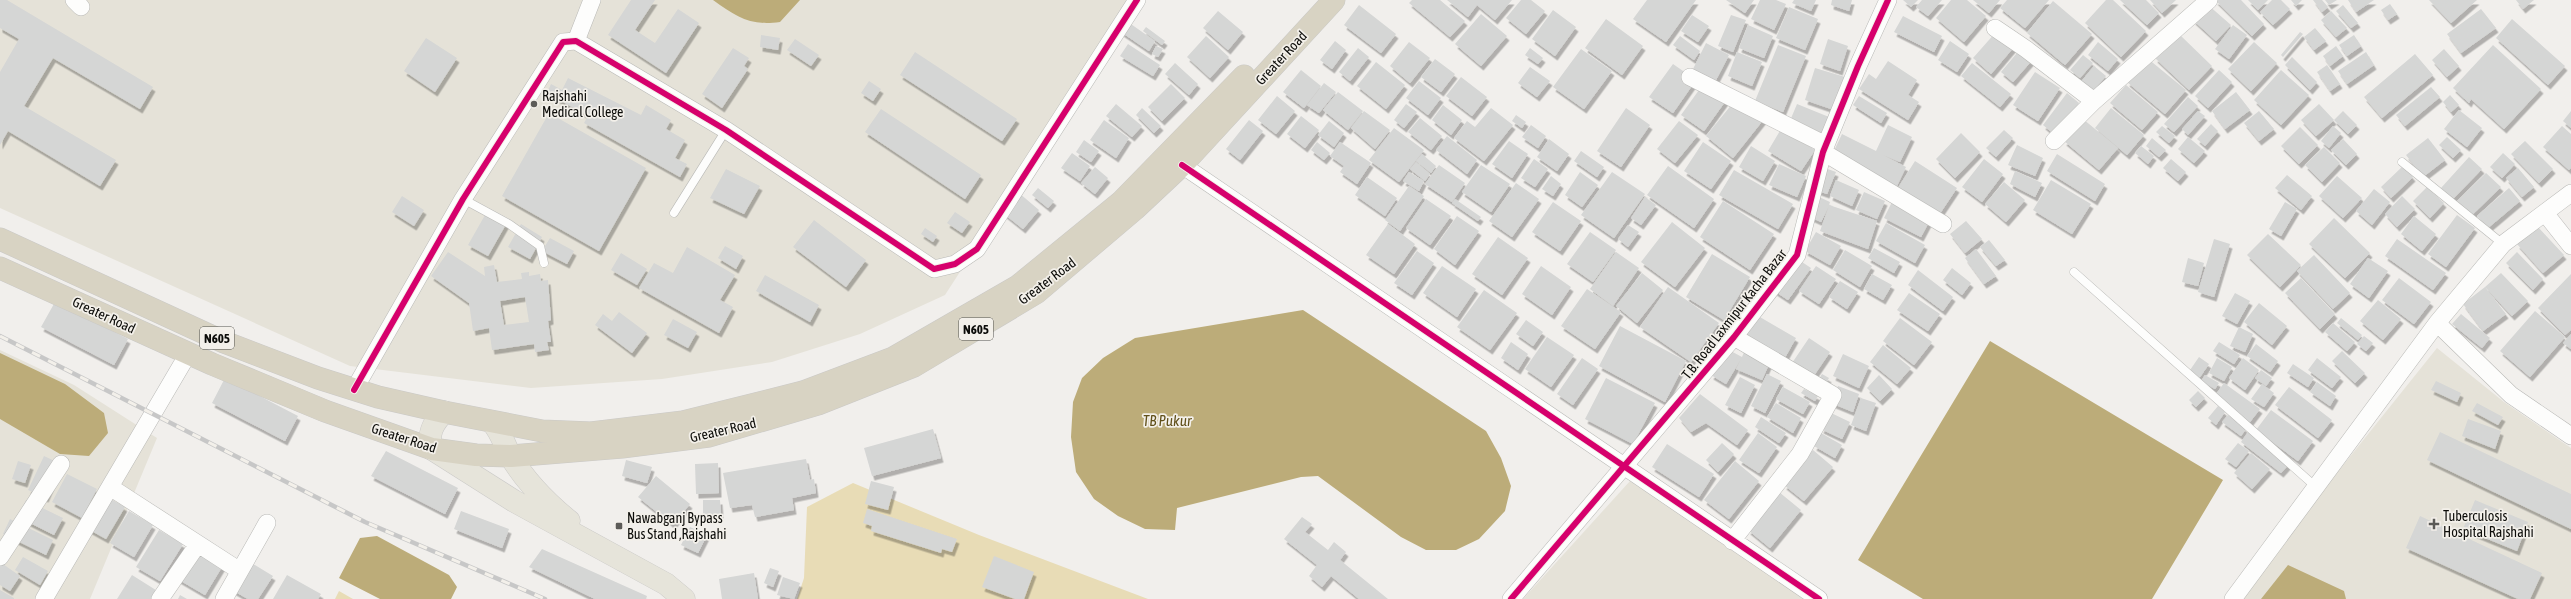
<svg xmlns="http://www.w3.org/2000/svg" width="2571" height="599" viewBox="0 0 2571 599" font-family="'Asap Condensed',sans-serif">
	<style>
		.built { fill: #e5e2d8 }
		.green { fill: #e8dcb6 }
		.water { fill: #bcac79 }
		.building { fill: #d5d6d5; fill-rule: evenodd; filter: url(#shadow) }
		.lines { fill: none; stroke-linecap: round; stroke-linejoin: round }
		.lane-casing { stroke: #b9b9b6; stroke-width: 9 }
		.street-casing { stroke: #b9b9b6; stroke-width: 18 }
		.primary-casing { stroke: #cac9c7; stroke-width: 23 }
		.highway-casing { stroke: #cac9c7; stroke-width: 23 }
		.lane { stroke: #fdfdfc; stroke-width: 8 }
		.street { stroke: #fdfdfc; stroke-width: 17 }
		.primary { stroke: #e6e4da; stroke-width: 22 }
		.highway { stroke: #d8d3c3; stroke-width: 22 }
		.rail-casing { stroke: #c7c7c7; stroke-width: 4.5 }
		.rail { stroke: #f3f0ea; stroke-width: 3; stroke-dasharray: 9; stroke-linecap: butt }
		.cycleway-casing { stroke: #f3f0ea; stroke-width: 8 }
		.cycleway { stroke: #d6006c; stroke-width: 6 }
		.poi-dot { fill: #5c5b58; stroke: #f3f0ea; stroke-width: 1.5 }
		.labels { text-anchor: middle; stroke-width: 3.5; stroke-linejoin: round; paint-order: stroke }
		.shield { fill: #f3f0ea; stroke: #51504c; stroke-width: 1 }
		.shield-label { font-size: 13px; font-weight: bold; fill: #0c0c09 }
		.street-label { font-size: 14px; fill: #0c0c09; stroke: #f3f0ea }
		.poi-label { font-size: 14px; fill: #0c0c09; stroke: #f3f0ea; text-anchor: start }
		.water-label { font-size: 15px; font-style: italic; fill: #61501a; stroke: #f3f0ea }
	</style>
	<defs>
		<filter id="shadow"><feDropShadow dx="2.5" dy="4.5" stdDeviation="0" flood-color="#0004"/></filter>
	</defs>
	<rect width="100%" height="100%" fill="#f1efec"/>
	<path class="built" d="M0,0H1136L945,295L860,334L772,362L662,379L531,388L350,366L0,208Z
		M2437,348L2504,402L2571,448V599H2236Z
		M0,350L74,385L157,438L90,599H0Z
		M1630,481L1810,599H1523Z"/>
	<path class="green" d="M853,483L979,535L1148,599H797L804,578L807,507Z
		M339,591L353,599H335Z"/>
	<path class="water" d="M713,0H800L780,22C749,26 737,17 713,0Z
		M1303,310L1486,431L1501,458L1511,486L1505,511L1479,539L1456,550H1426L1401,537L1318,476L1301,477L1177,508L1175,530L1145,529L1118,516L1094,499L1076,472L1071,437L1073,402L1082,378L1103,358L1135,338Z
		M1990,341L2223,480L2152,599H1923L1858,560Z
		M0,353L65,384L104,413L108,433L89,456L60,454L0,419Z
		M377,536L449,575L457,587L451,599H380L339,578L360,538Z
		M2288,565L2344,591L2346,599H2261Z"/>
	<path class="building" d="M0,0H7L153,87L140,109L53,58L24,106L116,160L100,186L8,131L0,145V72L19,39L0,28Z
		M631,0H655L635,30L655,43L678,9L699,23L666,73L608,35Z
		M1412,0H1440L1465,21L1450,37L1409,3Z
		M1447,0H1512L1495,20L1477,5L1468,17Z
		M1521,0H1531L1545,11L1526,34L1506,18Z
		M1647,0H1696L1666,42L1633,19Z
		M1726,0H1754L1745,13Z
		M1760,0H1776L1786,4L1774,30L1751,19Z
		M1794,0H1816L1811,11L1792,3Z
		M1832,0H1852L1849,11L1831,5Z
		M1903,0H1918L1911,7Z
		M1922,0H1942L1928,16L1916,7Z
		M1951,0H1967L1986,16L1964,42L1936,18Z
		M1973,0H2000L1989,13Z
		M2007,0H2049L2025,28L2000,8Z
		M2106,0H2113L2146,31L2121,57L2085,23Z
		M2120,0H2146L2159,13L2147,25Z
		M2150,0H2176L2162,13Z
		M2215,0H2241L2264,24L2252,36Z
		M2248,0H2268L2258,10Z
		M2272,0H2281L2290,9L2273,25L2260,12Z
		M2291,0H2302L2296,6Z
		M2313,0H2322L2328,7L2322,12Z
		M2325,0H2337L2329,5Z
		M2348,0H2374L2356,12Z
		M2429,0H2477L2451,23Z
		M2516,0H2534L2523,9Z
		M2053,1L2092,34L2065,65L2027,33Z
		M2207,4L2231,25L2216,41L2193,20Z
		M2390,4L2397,14L2388,20L2381,10Z
		M1359,5L1396,34L1381,53L1344,25Z
		M2343,5L2358,23L2351,28L2336,11Z
		M1789,7L1818,19L1805,50L1776,38Z
		M2481,9L2496,28L2461,53L2447,34Z
		M1553,10L1576,27L1555,56L1532,39Z
		M1218,11L1243,32L1228,50L1203,28Z
		M2331,11L2347,28L2336,37L2321,20Z
		M1481,14L1507,36L1481,66L1455,44Z
		M1692,15L1709,26L1698,42L1681,31Z
		M1731,15L1746,20L1733,52L1718,46Z
		M1903,16L1942,36L1934,52L1894,32Z
		M1606,19L1643,46L1622,75L1585,48Z
		M2512,19L2565,66L2548,85L2496,38Z
		M1128,22L1155,41L1149,51L1121,32Z
		M1748,25L1773,36L1764,58L1739,48Z
		M2233,25L2247,35L2229,59L2215,49Z
		M1146,27L1165,41L1162,45L1143,31Z
		M2315,28L2326,41L2314,50L2304,37Z
		M1996,32L2014,47L1991,74L1973,58Z
		M2300,32L2303,34L2283,57L2281,55Z
		M2179,34L2212,66L2189,90L2155,58Z
		M761,35L780,38L778,50L760,47Z
		M2354,35L2361,46L2347,56L2339,45Z
		M1206,36L1229,57L1210,78L1187,57Z
		M1680,36L1700,51L1694,60L1673,45Z
		M426,38L457,58L435,92L404,71Z
		M795,39L819,55L811,66L787,50Z
		M1828,39L1848,46L1840,71L1820,64Z
		M1335,41L1346,50L1332,69L1320,60Z
		M1950,41L1969,54L1957,72L1938,60Z
		M1409,42L1430,58L1410,83L1390,66Z
		M2098,42L2118,59L2108,71L2088,55Z
		M2254,42L2277,63L2251,91L2228,69Z
		M1706,43L1729,55L1715,82L1692,71Z
		M1128,44L1160,65L1153,76L1120,56Z
		M1778,45L1806,56L1783,112L1755,101Z
		M2493,45L2541,89L2504,129L2471,99L2469,103L2453,88Z
		M1156,46L1163,49L1158,57L1152,54Z
		M2336,46L2343,56L2330,66L2323,56Z
		M2022,47L2034,58L2013,82L2001,72Z
		M733,48L749,58L744,66L748,69L722,108L702,94Z
		M1358,48L1369,57L1350,81L1339,72Z
		M1530,48L1543,58L1538,64L1525,55Z
		M1581,49L1612,71L1584,109L1553,87Z
		M2444,49L2459,66L2447,77L2432,60Z
		M915,52L1017,119L1002,141L900,75Z
		M1737,52L1762,62L1752,86L1728,76Z
		M2366,52L2374,65L2347,84L2338,71Z
		M2415,54L2433,75L2382,118L2364,97Z
		M2083,55L2093,63L2080,78L2070,70Z
		M2292,57L2317,82L2310,90L2285,65Z
		M2147,58L2186,90L2165,114L2127,82Z
		M1435,59L1455,74L1441,92L1421,77Z
		M1888,61L1917,80L1908,95L1919,102L1908,120L1859,89L1869,74L1876,79Z
		M1376,62L1405,85L1386,109L1357,86Z
		M1175,63L1198,84L1189,95L1165,74Z
		M1972,63L2011,94L2000,107L1961,76Z
		M1673,64L1696,80L1673,113L1649,97Z
		M2327,65L2340,84L2330,91L2317,72Z
		M2094,66L2106,76L2091,93L2079,84Z
		M1530,67L1550,81L1537,97L1518,83Z
		M1815,68L1845,77L1834,110L1805,100Z
		M1301,70L1321,86L1304,108L1283,92Z
		M2219,70L2232,82L2208,108L2195,96Z
		M2281,70L2309,95L2281,125L2254,100Z
		M2035,72L2060,88L2038,121L2013,105Z
		M1461,77L1487,97L1472,116L1446,96Z
		M568,78L641,115L646,105L671,120L666,129L685,140L675,158L687,164L680,177L584,123L588,116L547,93L551,84L562,90Z
		M869,81L881,89L873,101L861,93Z
		M1419,81L1441,98L1428,115L1406,98Z
		M1324,83L1336,92L1319,113L1307,105Z
		M1704,83L1727,99L1704,131L1681,115Z
		M1171,84L1185,98L1162,121L1148,107Z
		M2126,85L2158,112L2142,130L2110,103Z
		M2431,87L2440,97L2405,126L2396,115Z
		M1338,92L1363,111L1348,130L1323,110Z
		M2236,92L2250,110L2225,129L2212,111Z
		M2067,93L2079,103L2055,135L2043,125Z
		M2450,95L2459,105L2451,112L2443,102Z
		M1277,96L1295,111L1276,134L1258,120Z
		M1859,96L1887,113L1881,123L1853,105Z
		M2188,97L2198,106L2174,132L2164,124Z
		M1737,98L1764,119L1733,158L1706,136Z
		M1116,104L1142,126L1132,137L1106,116Z
		M1406,104L1417,112L1404,128L1394,120Z
		M1797,104L1829,117L1819,142L1787,128Z
		M2319,104L2334,120L2316,136L2301,120Z
		M1443,105L1462,120L1451,135L1432,120Z
		M1142,108L1161,126L1154,133L1136,115Z
		M1491,108L1513,125L1484,161L1454,138L1467,121L1475,127Z
		M1626,108L1650,125L1621,167L1597,151Z
		M2111,108L2144,135L2127,155L2095,128Z
		M881,109L981,175L965,199L865,132Z
		M2459,110L2482,128L2467,147L2444,129Z
		M1364,111L1390,130L1375,149L1351,128Z
		M2198,111L2205,116L2188,135L2182,129Z
		M2259,111L2274,129L2259,141L2244,123Z
		M2343,111L2357,125L2348,134L2334,120Z
		M2571,111V128L2563,121Z
		M549,113L646,168L599,251L502,196Z
		M1516,115L1526,122L1522,128L1512,121Z
		M1301,116L1319,130L1305,148L1287,134Z
		M1420,118L1442,136L1431,150L1408,132Z
		M2083,119L2118,148L2099,170L2064,141Z
		M1104,120L1129,138L1116,158L1090,140Z
		M1249,120L1263,131L1240,160L1226,149Z
		M1329,121L1344,133L1334,147L1318,135Z
		M1679,121L1698,135L1675,163L1657,149Z
		M2211,124L2218,131L2205,146L2197,139Z
		M1531,125L1546,136L1538,148L1522,137Z
		M1888,125L1912,137L1900,162L1883,155L1906,167L1896,188L1832,155L1842,134L1876,151Z
		M2162,126L2175,136L2169,143L2156,132Z
		M2333,126L2341,133L2329,148L2321,141Z
		M2562,126L2571,134V168L2569,170L2543,147Z
		M2300,127L2318,145L2299,164L2281,146Z
		M1394,128L1424,150L1399,182L1369,160Z
		M1781,129L1815,150L1801,171L1768,151Z
		M2004,130L2013,138L1996,157L1986,148Z
		M1961,133L1980,152L1955,178L1936,159Z
		M1447,136L1477,160L1467,174L1436,150Z
		M2188,137L2205,151L2194,163L2178,149Z
		M2447,137L2461,150L2453,158L2439,145Z
		M2152,138L2166,150L2159,157L2146,146Z
		M2428,138L2445,160L2423,177L2406,155Z
		M1549,139L1569,154L1557,171L1537,157Z
		M2343,139L2357,154L2346,165L2331,150Z
		M1084,140L1099,151L1091,162L1076,152Z
		M1509,141L1528,154L1512,178L1492,164Z
		M2525,141L2553,169L2539,183L2511,154Z
		M1317,142L1330,153L1324,160L1311,150Z
		M1340,142L1371,163L1357,184L1340,172L1344,166L1330,156Z
		M1703,142L1731,161L1711,189L1684,171Z
		M2017,145L2043,158L2035,176L2008,165Z
		M1751,146L1775,161L1763,181L1739,167Z
		M2141,146L2154,156L2148,164L2135,153Z
		M2324,147L2340,163L2322,182L2305,165Z
		M1581,151L1604,167L1597,177L1574,161Z
		M1072,153L1090,166L1080,181L1061,168Z
		M2503,153L2515,164L2502,178L2490,167Z
		M1422,154L1436,166L1431,173L1416,161Z
		M2057,154L2105,184L2095,201L2047,171Z
		M2469,157L2482,169L2453,199L2441,188Z
		M1534,159L1548,169L1535,187L1521,178Z
		M1984,159L2003,174L1982,202L1962,187Z
		M2171,159L2186,172L2178,181L2163,168Z
		M1915,161L1957,188L1937,218L1896,191Z
		M1416,162L1430,174L1425,181L1410,169Z
		M1779,164L1806,176L1797,197L1769,185Z
		M1439,165L1465,183L1452,202L1425,184Z
		M1481,165L1510,184L1491,212L1462,192Z
		M1668,166L1714,199L1694,228L1647,195Z
		M2403,166L2413,177L2391,198L2381,187Z
		M1095,167L1108,178L1095,194L1081,183Z
		M1825,168L1836,172L1827,194L1816,190Z
		M2518,168L2534,187L2522,197L2506,178Z
		M726,169L760,186L744,214L710,198Z
		M1734,170L1793,204L1778,229L1719,195Z
		M2015,171L2042,183L2035,197L2010,184Z
		M1409,172L1424,181L1419,191L1403,181Z
		M1580,172L1598,185L1582,207L1565,195Z
		M1612,172L1645,194L1614,238L1581,215Z
		M2486,173L2501,187L2471,216L2457,201Z
		M2287,175L2312,196L2301,210L2275,188Z
		M1551,176L1561,184L1553,196L1542,189Z
		M2337,176L2362,198L2343,218L2319,196Z
		M1367,177L1397,198L1385,216L1355,195Z
		M1836,180L1859,190L1852,206L1830,196Z
		M2051,180L2091,204L2072,234L2033,210Z
		M2004,182L2025,200L2006,222L1985,204Z
		M1516,183L1539,199L1512,237L1489,221Z
		M1409,186L1424,196L1400,231L1385,220Z
		M2427,187L2444,203L2430,218L2413,201Z
		M1038,188L1054,201L1048,208L1032,195Z
		M2509,188L2520,201L2488,228L2477,216Z
		M2374,189L2390,202L2372,225L2356,211Z
		M1864,192L1885,201L1877,219L1856,210Z
		M1019,193L1039,210L1023,229L1003,213Z
		M402,196L424,210L414,226L392,212Z
		M1817,196L1830,202L1829,205L1877,221L1868,249L1820,231L1829,206L1821,222L1808,216Z
		M2402,196L2415,209L2397,227L2385,214Z
		M1645,197L1656,205L1641,225L1631,218Z
		M1426,199L1451,216L1430,245L1406,228Z
		M1455,199L1481,217L1478,221L1452,203Z
		M1893,200L1930,220L1921,237L1884,218Z
		M1723,201L1774,234L1750,270L1700,237Z
		M1553,202L1581,221L1560,251L1532,232Z
		M2285,202L2297,209L2281,236L2269,229Z
		M489,208L509,219L488,256L468,245Z
		M955,212L970,222L962,233L947,223Z
		M2457,215L2475,228L2446,267L2428,254Z
		M1457,216L1479,231L1455,265L1434,249Z
		M2414,216L2436,234L2422,251L2401,234Z
		M2334,218L2370,253L2345,278L2309,244Z
		M814,220L866,260L846,287L793,247Z
		M1966,221L1982,239L1965,253L1950,234Z
		M1672,222L1705,248L1675,287L1641,262Z
		M1886,223L1925,245L1915,263L1876,241Z
		M521,224L542,237L530,259L508,247Z
		M1388,224L1415,244L1394,274L1366,255Z
		M1628,225L1639,232L1628,247L1618,239Z
		M2537,226L2564,255L2543,273L2517,244Z
		M925,228L937,236L933,242L921,234Z
		M1590,232L1616,250L1593,282L1567,264Z
		M1816,232L1841,246L1830,265L1805,251Z
		M2268,234L2301,265L2280,287L2247,255Z
		M1498,237L1528,258L1502,295L1472,274Z
		M550,238L574,251L567,264L542,251Z
		M2214,239L2230,244L2214,297L2198,292Z
		M2397,239L2446,273L2433,290L2385,256Z
		M1989,240L2005,260L1996,266L1980,247Z
		M725,246L743,256L736,269L718,258Z
		M687,247L735,275L720,300L733,307L719,333L639,288L654,263L673,273Z
		M1874,248L1900,262L1894,273L1868,258Z
		M1976,249L1996,276L1984,284L1965,258Z
		M1845,250L1872,266L1860,287L1833,270Z
		M1417,251L1434,263L1412,295L1394,283Z
		M448,252L485,276L484,267L494,265L497,282L522,279L521,273L529,272V276L540,274L541,281L548,280L551,320L548,321L551,342H547L549,350L535,352L534,344L492,350L489,328L473,331L469,303L431,276ZM525,297L529,322L504,325L500,301Z
		M1616,252L1639,268L1613,306L1590,289Z
		M2517,252L2543,279L2533,290L2506,263Z
		M621,253L647,269L637,285L611,270Z
		M1712,254L1750,277L1724,320L1686,297Z
		M2314,255L2350,293L2333,309L2297,271Z
		M1796,258L1811,268L1788,300L1773,290Z
		M2188,258L2204,263L2198,286L2182,282Z
		M2368,258L2388,271L2369,298L2350,284Z
		M1442,266L1476,289L1457,317L1423,293Z
		M1541,266L1571,287L1552,315L1522,294Z
		M1816,266L1836,279L1819,304L1799,291Z
		M1952,268L1971,283L1962,295L1943,280Z
		M1918,270L1953,297L1943,311L1908,285Z
		M1642,273L1663,290L1637,323L1616,306Z
		M2501,273L2528,301L2512,316L2485,287Z
		M1872,274L1892,285L1883,300L1864,289Z
		M2571,274V330L2565,335L2538,308Z
		M765,275L819,305L810,322L756,291Z
		M2301,278L2335,314L2320,329L2285,293Z
		M2399,278L2431,302L2414,324L2382,300Z
		M1840,281L1858,292L1847,309L1829,297Z
		M1668,287L1719,323L1691,362L1640,327Z
		M2485,287L2506,314L2483,331L2463,304Z
		M1587,289L1621,312L1595,349L1561,326Z
		M1484,290L1517,313L1490,350L1457,327Z
		M1909,293L1940,314L1928,331L1897,310Z
		M2235,293L2250,301L2237,324L2222,316Z
		M2378,300L2401,319L2383,340L2360,321Z
		M55,302L128,339L114,365L41,327Z
		M2259,303L2287,326L2272,345L2244,322Z
		M2535,311L2565,337L2530,377L2500,351Z
		M619,312L647,333L632,353L595,325L603,314L612,321Z
		M1753,313L1796,338L1782,363L1738,338Z
		M2461,314L2490,338L2482,348L2452,324Z
		M1900,318L1932,342L1914,365L1883,341Z
		M2341,318L2362,335L2358,340L2337,323Z
		M673,319L697,332L688,348L664,335Z
		M1526,320L1543,332L1533,346L1516,334Z
		M2333,323L2355,342L2347,351L2325,332Z
		M1620,326L1686,361L1665,402L1599,366Z
		M2239,327L2253,334L2245,352L2230,346Z
		M2571,334V349L2563,343Z
		M2364,336L2373,343L2366,351L2357,344Z
		M1547,337L1574,355L1551,387L1525,369Z
		M1809,338L1830,352L1811,380L1790,366Z
		M1511,342L1528,354L1518,370L1501,358Z
		M2219,342L2240,355L2234,364L2213,351Z
		M2256,344L2278,361L2270,372L2247,356Z
		M1883,345L1911,368L1897,384L1870,362Z
		M1727,349L1742,357L1745,350L1770,362L1762,380L1736,369L1741,359L1726,384L1711,375Z
		M2342,351L2365,373L2355,383L2332,361Z
		M1843,354L1869,366L1859,388L1833,376Z
		M2199,357L2209,364L2198,380L2188,373Z
		M1582,358L1598,369L1573,405L1557,394Z
		M2217,358L2232,367L2224,381L2209,373Z
		M2243,358L2259,370L2245,390L2229,378Z
		M2317,358L2341,377L2332,388L2308,370Z
		M2293,364L2314,378L2308,387L2287,373Z
		M2261,370L2272,378L2266,386L2255,378Z
		M1767,374L1781,381L1765,413L1751,406Z
		M1822,374L1829,378L1823,388L1816,384Z
		M1879,375L1892,389L1880,401L1867,388Z
		M2205,375L2219,383L2215,389L2201,381Z
		M1740,377L1755,385L1741,413L1725,405Z
		M225,378L298,416L285,441L212,403Z
		M1606,378L1655,403L1633,444L1585,419Z
		M2436,381L2461,393L2457,402L2431,390Z
		M2317,382L2336,396L2330,406L2310,392Z
		M2224,383L2260,409L2250,422L2214,397Z
		M2262,384L2274,393L2264,407L2251,399Z
		M1838,386L1859,394L1853,412L1831,403Z
		M1783,387L1810,402L1803,414L1776,399Z
		M2289,387L2332,420L2318,438L2275,405Z
		M1804,389L1818,396L1815,401L1801,393Z
		M2198,391L2205,398L2196,407L2189,400Z
		M1700,394L1748,430L1737,445L1706,423L1691,432L1679,418Z
		M1861,398L1876,403L1866,431L1851,425Z
		M1776,403L1801,418L1793,433L1767,417Z
		M2477,403L2503,417L2498,425L2472,411Z
		M2218,406L2225,412L2216,425L2208,418Z
		M2271,410L2313,441L2298,461L2256,430Z
		M1829,412L1850,422L1842,439L1821,429Z
		M2228,415L2246,429L2241,436L2222,422Z
		M1761,417L1786,433L1779,443L1755,427Z
		M2468,419L2501,431L2495,449L2462,436Z
		M933,429L941,458L872,476L864,448Z
		M2248,432L2289,464L2281,473L2241,442Z
		M2440,432L2571,494V529L2427,460Z
		M1758,433L1777,447L1759,473L1739,460Z
		M1821,433L1842,445L1835,458L1814,446Z
		M1722,443L1734,454L1718,472L1706,460Z
		M2238,443L2249,451L2236,467L2225,459Z
		M1667,444L1714,474L1699,497L1652,467Z
		M1813,450L1833,467L1804,501L1784,485Z
		M386,451L458,488L445,514L371,476Z
		M2251,453L2270,469L2252,489L2234,473Z
		M44,456L61,464L46,498L28,490Z
		M806,459L810,480L814,479L816,493L792,498L794,510L755,517L752,505L730,508L723,473Z
		M626,460L652,467L647,483L622,476Z
		M18,461L31,465L25,483L12,479Z
		M1735,461L1759,481L1729,519L1704,500Z
		M718,463L719,493L696,494L695,464Z
		M67,474L97,489L82,518L52,502Z
		M656,476L690,504L673,525L638,497Z
		M871,481L894,487L888,510L865,504Z
		M1779,492L1801,510L1770,548L1748,530Z
		M107,497L125,507L106,539L88,529Z
		M26,500L63,518L54,535L18,517Z
		M703,500H720L721,514H703Z
		M2475,500L2528,522L2517,551L2463,529Z
		M867,509L957,539L952,552L942,549L941,553L871,531L872,526L863,523Z
		M129,511L153,525L134,557L110,543Z
		M461,511L509,529L502,548L454,529Z
		M2420,516L2542,573L2530,599H2518L2406,548Z
		M1302,517L1312,524L1305,532L1328,550L1334,542L1346,552L1340,560L1388,599H1359L1331,576L1322,587L1309,576L1317,565L1284,539Z
		M10,519L53,540L46,555L3,534Z
		M690,527L707,535L698,553L681,545Z
		M159,530L183,544L160,581L136,567Z
		M197,545L225,562L205,595L176,578Z
		M542,549L647,596L646,599H595L529,567Z
		M994,556L1034,572L1024,599H1015L982,587Z
		M23,557L48,571L40,585L15,570Z
		M0,562L20,576L10,591L0,585Z
		M250,562L273,576L258,599H248L232,590Z
		M770,568L779,571L773,587L764,583Z
		M754,573L758,599H722L719,579Z
		M132,575L159,592L154,599H117Z
		M287,575L321,594L318,599H273Z
		M783,577L800,583L794,599L777,595Z
		M0,590L14,598V599H0Z
		M180,595L187,599H178Z"/>
	<g class="lines">
		<defs>
			<path id="lane" d="M2402,162L2503,244
				M463,199L509,224L540,246L544,263
				M674,213L726,130
				M2074,272L2316,487"/>
			<path id="street" d="M74,0L81,7
				M1995,28L2026,49L2094,101
				M576,41L592,0
				M1690,77L1826,145
				M2054,141L2094,101L2209,0
				M1823,152L1943,224
				M1182,165L1819,599
				M2545,213L2571,246
				M2437,323L2511,395L2571,436
				M354,390L463,199L563,42L576,41L726,130L934,269L955,264L977,249L1137,0
				M110,487L240,571
				M1732,541L1800,454L1833,395L1734,337
				M0,557L61,464
				M44,599L188,354
				M160,599L198,544
				M224,599L267,523
				M1511,599L1734,337L1797,255L1823,152L1858,66L1888,0
				M2233,599L2437,323L2503,244L2571,193"/>
			<path id="primary" d="M444,412C433,423 427,434 432,449L514,501L666,584L684,599
				M492,422C502,433 504,445 511,457C526,482 547,503 569,521"/>
			<path id="highway" d="M0,239L224,342L318,378L378,397L444,412L542,431L591,433L683,422L803,392L893,358L1018,286L1121,202L1244,76
				M0,268L212,364L325,411L432,449L476,455L511,456L622,447L709,436L818,404L914,366L1036,293L1135,209L1182,165L1334,0"/>
		</defs>
		<use href="#lane" class="lane-casing"/>
		<use href="#street" class="street-casing"/>
		<use href="#primary" class="primary-casing"/>
		<use href="#highway" class="highway-casing"/>
		<use href="#lane" class="lane"/>
		<use href="#street" class="street"/>
		<use href="#primary" class="primary"/>
		<use href="#highway" class="highway"/>
		<defs>
			<path id="rail" d="M0,336L365,522L545,599"/>
		</defs>
		<use href="#rail" class="rail-casing"/>
		<use href="#rail" class="rail"/>
		<defs>
			<path id="cycleway" d="M1182,165L1819,599
				M354,390L463,199L563,42L576,41L726,130L934,269L955,264L977,249L1137,0
				M1511,599L1734,337L1797,255L1823,152L1858,66L1888,0"/>
		</defs>
		<use href="#cycleway" class="cycleway-casing"/>
		<use href="#cycleway" class="cycleway"/>
	</g>
	<g class="poi-dot">
		<circle cx="534" cy="104" r="4"/>
		<path d="M2432 518h4v4h4v4h-4v4h-4v-4h-4v-4h4z"/>
		<rect x="615" y="522" width="8" height="8" rx="2"/>
	</g>
	<g class="labels">
		<g class="shield">
			<rect x="959" y="318" width="34" height="22" rx="3"/>
			<rect x="200" y="327" width="34" height="22" rx="3"/>
		</g>
		<g class="shield-label">
			<text x="976" y="334">N605</text>
			<text x="217" y="343">N605</text>
		</g>
		<g class="street-label">
			<text transform="translate(1281 58) rotate(-47)" y="5">Greater Road</text>
			<text transform="translate(1047 281) rotate(-37)" y="5">Greater Road</text>
			<text transform="translate(1734 314) rotate(-52)" y="5">T.B. Road Laxmipur Kacha Bazar</text>
			<text transform="translate(104 315) rotate(25)" y="5">Greater Road</text>
			<text transform="translate(723 430) rotate(-13)" y="5">Greater Road</text>
			<text transform="translate(404 438) rotate(18)" y="5">Greater Road</text>
		</g>
		<g class="poi-label">
			<text x="542" y="101">Rajshahi<tspan x="542" dy="16">Medical College</tspan></text>
			<text x="2443" y="521">Tuberculosis<tspan x="2443" dy="16">Hospital Rajshahi</tspan></text>
			<text x="627" y="523">Nawabganj Bypass<tspan x="627" dy="16">Bus Stand ,Rajshahi</tspan></text>
		</g>
		<g class="water-label">
			<text x="1167" y="426">TB Pukur</text>
		</g>
	</g>
</svg>
